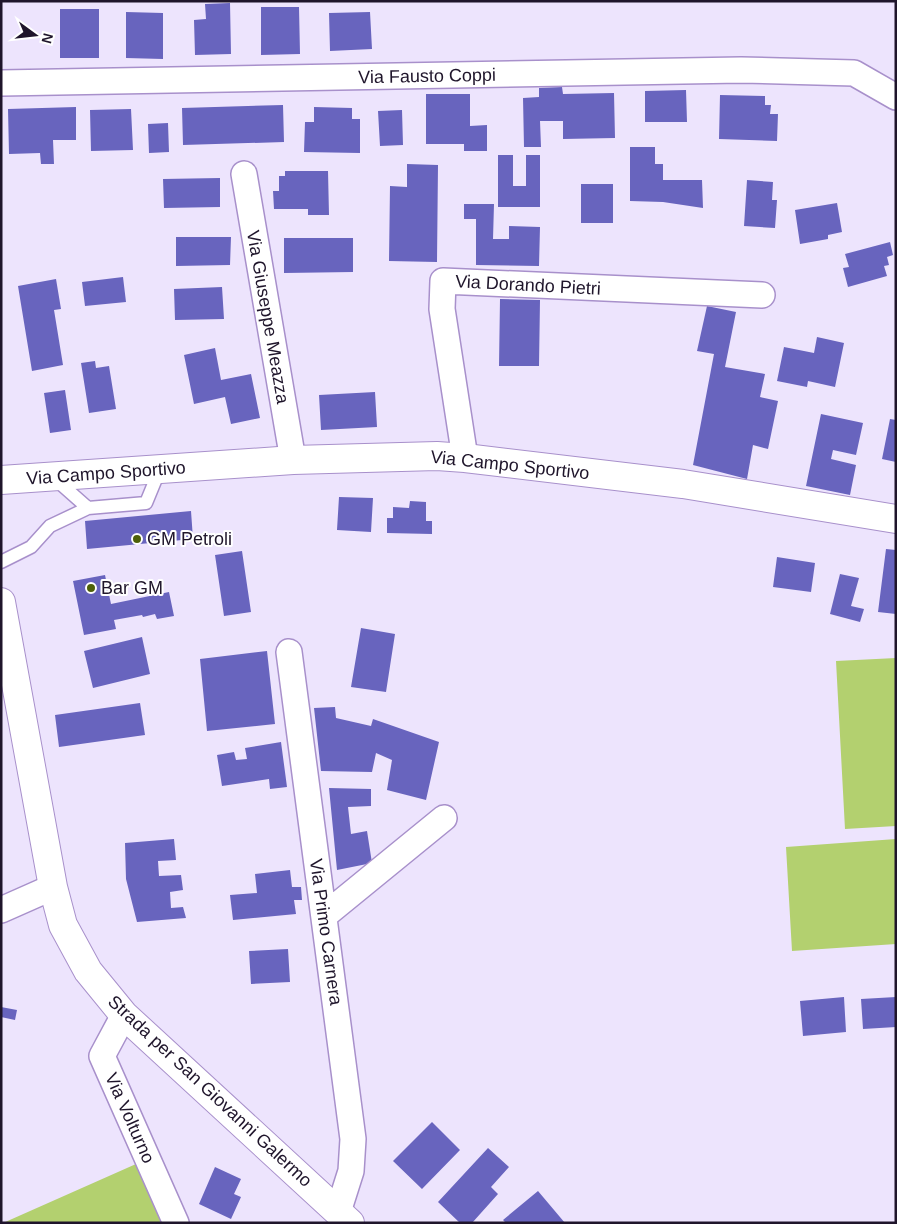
<svg xmlns="http://www.w3.org/2000/svg" width="897" height="1224" viewBox="0 0 897 1224" font-family="Helvetica,sans-serif">
	<style>
		.green { fill: #b3d06f }
		.building { fill: #6864be }
		.lines { fill: none; stroke-linecap: round; stroke-linejoin: round }
		.lane-casing { stroke: #a890cb; stroke-width: 15 }
		.street-casing { stroke: #a890cb; stroke-width: 28 }
		.secondary-casing { stroke: #a890cb; stroke-width: 30 }
		.lane { stroke: #fff; stroke-width: 12 }
		.street { stroke: #fff; stroke-width: 25 }
		.secondary { stroke: #fff; stroke-width: 28 }
		.poi-dot { fill: #4d6008; stroke: #fff; stroke-width: 2 }
		.labels { text-anchor: middle; stroke-width: 4; stroke-linejoin: round; paint-order: stroke }
		.street-label { font-size: 18px; fill: #1f152b; stroke: #fff }
		.poi-label { font-size: 18px; fill: #1f152b; stroke: #fff; text-anchor: start }
	</style>
	<rect width="100%" height="100%" fill="#ede4fd"/>
	<path class="green" d="M896,658V826L845,829L836,661Z
		M896,839V944L792,951L786,847Z
		M136,1164L164,1223H3Z"/>
	<path class="building" d="M230,3L231,54L195,55L194,20L206,19L205,4Z
		M261,7H299L300,54L261,55Z
		M60,9H99V58H60Z
		M126,12L163,13V59L126,58Z
		M370,12L372,49L330,51L329,13Z
		M562,87L563,94L614,93L615,138L563,139V121H540L541,147H524L523,98L539,97V88Z
		M686,90L687,122H645V91Z
		M426,94H470V126L487,125V151H464V144H426Z
		M720,95L765,96V105H771L770,114H778L777,141L719,139Z
		M283,105L284,142L183,145L182,108Z
		M76,107V140H53L54,164H41L40,153L9,154L8,109Z
		M314,107L352,108V119H360V153L304,152L305,122H314Z
		M131,109L133,150L91,151L90,110Z
		M402,110L403,145L380,146L378,111Z
		M168,123L169,152L149,153L148,124Z
		M630,147H655V164H663V180H702L703,208L663,202L630,201Z
		M498,155H513V186H526V155H540V207H498Z
		M407,164L438,165L437,262L389,261L390,186L407,187Z
		M285,171H328L329,215H308V209H274L273,191H279V176H285Z
		M220,178V207L164,208L163,179Z
		M747,180L773,182L772,200H777L775,228L744,226Z
		M581,184H613V223H581Z
		M837,203L842,232L828,235V239L800,244L795,210Z
		M464,204H494L493,239H509V226L540,227L539,266L476,265V219H464Z
		M176,237H231L230,265L176,266Z
		M284,238H353V272L284,273Z
		M890,242L893,255L887,257L889,265L884,266L887,276L848,287L843,268L849,267L845,254Z
		M123,277L126,302L85,306L82,282Z
		M56,279L61,309L54,310L63,365L32,371L18,286Z
		M222,287L224,319L175,320L174,289Z
		M500,299L540,300L539,366H499Z
		M707,306L736,312L725,367L765,374L760,397L778,401L768,449L753,445L747,479L693,465L714,354L697,351Z
		M817,337L844,343L835,387L808,381L807,387L777,381L784,347L814,353Z
		M215,348L221,380L251,374L260,418L231,424L225,397L194,404L184,355Z
		M95,361L96,368L109,366L116,409L89,413L81,363Z
		M65,390L71,430L50,433L44,393Z
		M375,392L377,427L321,430L319,395Z
		M821,414L863,423L856,455L833,450L831,459L856,465L850,495L806,486Z
		M890,419L896,420V462L882,459Z
		M339,497L373,498L371,532L337,530Z
		M410,501L426,502V521H432V534L387,533V518H393V507L409,508Z
		M191,511L193,539L87,549L85,521Z
		M886,549L896,550V614L878,612Z
		M242,551L251,612L224,616L215,555Z
		M777,557L815,563L811,592L773,587Z
		M840,574L859,578L851,606L864,609L860,622L830,614Z
		M105,575L111,604L169,592L174,616L157,619L155,614L143,617L142,615L114,620L116,629L84,635L73,581Z
		M361,628L395,634L386,692L351,687Z
		M142,637L150,674L93,688L84,651Z
		M267,651L275,724L207,731L200,659Z
		M140,703L145,735L59,747L55,715Z
		M335,707L336,718L371,726L373,719L439,742L426,800L387,790L392,760L376,753L372,772L321,771L314,708Z
		M281,742L287,787L270,789L269,779L222,786L217,755L234,752L236,760L247,759L245,748Z
		M329,788L371,789V806L348,807L351,834L367,831L372,863L337,870Z
		M174,839L176,860L158,861L159,876L181,875L183,890L170,892L171,908L183,907L186,918L137,922L126,879L125,843Z
		M290,870L292,887H301L302,900H294L296,914L233,920L230,895L257,893L255,874Z
		M288,949L290,982L251,984L249,951Z
		M844,997L846,1032L803,1036L800,1001Z
		M896,997V1027L863,1029L861,999Z
		M1,1007L17,1010L15,1020L1,1017Z
		M432,1122L460,1150L422,1189L393,1161Z
		M488,1148L509,1167L491,1187L498,1194L472,1223H460L438,1202Z
		M215,1167L241,1179L234,1194L241,1197L231,1219L199,1204Z
		M538,1191L565,1223H506L503,1220Z"/>
	<g class="lines">
		<defs>
			<path id="lane" d="M54,478L88,508L146,503L160,469
				M1,562L31,547L50,526L88,508"/>
			<path id="street" d="M1,83L741,70L854,73L896,97
				M244,174L293,460
				M465,458L442,309L443,281L762,295
				M289,652L353,1139L351,1171L338,1212
				M1,910L53,887
				M324,916L444,818
				M124,1015L102,1056L176,1223"/>
			<path id="secondary" d="M1,480L293,460L437,456L465,458L683,484L896,519
				M1,602L53,887L63,925L88,971L124,1015L350,1223"/>
		</defs>
		<use href="#lane" class="lane-casing"/>
		<use href="#street" class="street-casing"/>
		<use href="#secondary" class="secondary-casing"/>
		<use href="#lane" class="lane"/>
		<use href="#street" class="street"/>
		<use href="#secondary" class="secondary"/>
	</g>
	<g class="poi-dot">
		<circle cx="137" cy="539" r="5"/>
		<circle cx="91" cy="588" r="5"/>
	</g>
	<g class="labels">
		<g class="street-label">
			<text transform="translate(427 76) rotate(-1)" y="6">Via Fausto Coppi</text>
			<text transform="translate(528 285) rotate(3)" y="6">Via Dorando Pietri</text>
			<text transform="translate(268 317) rotate(80)" y="6">Via Giuseppe Meazza</text>
			<text transform="translate(510 465) rotate(6)" y="6">Via Campo Sportivo</text>
			<text transform="translate(106 473) rotate(-4)" y="6">Via Campo Sportivo</text>
			<text transform="translate(326 932) rotate(82)" y="6">Via Primo Carnera</text>
			<text transform="translate(210 1091) rotate(43)" y="6">Strada per San Giovanni Galermo</text>
			<text transform="translate(130 1118) rotate(66)" y="6">Via Volturno</text>
		</g>
		<g class="poi-label">
			<text x="147" y="545">GM Petroli</text>
			<text x="101" y="594">Bar GM</text>
		</g>
	</g>
	<rect width="897" height="1224" fill="none" stroke="#1f152b" stroke-width="5"/>
	<g transform="translate(35 35) rotate(105)" stroke="#ffffff" stroke-width="4" paint-order="stroke">
	<path d="M0-4L9 19L0 12L-9 19Z" fill="#1f152b"/>
	<text y="-8" font-size="14" font-weight="bold" text-anchor="middle" fill="#1f152b">N</text>
	</g>
</svg>
